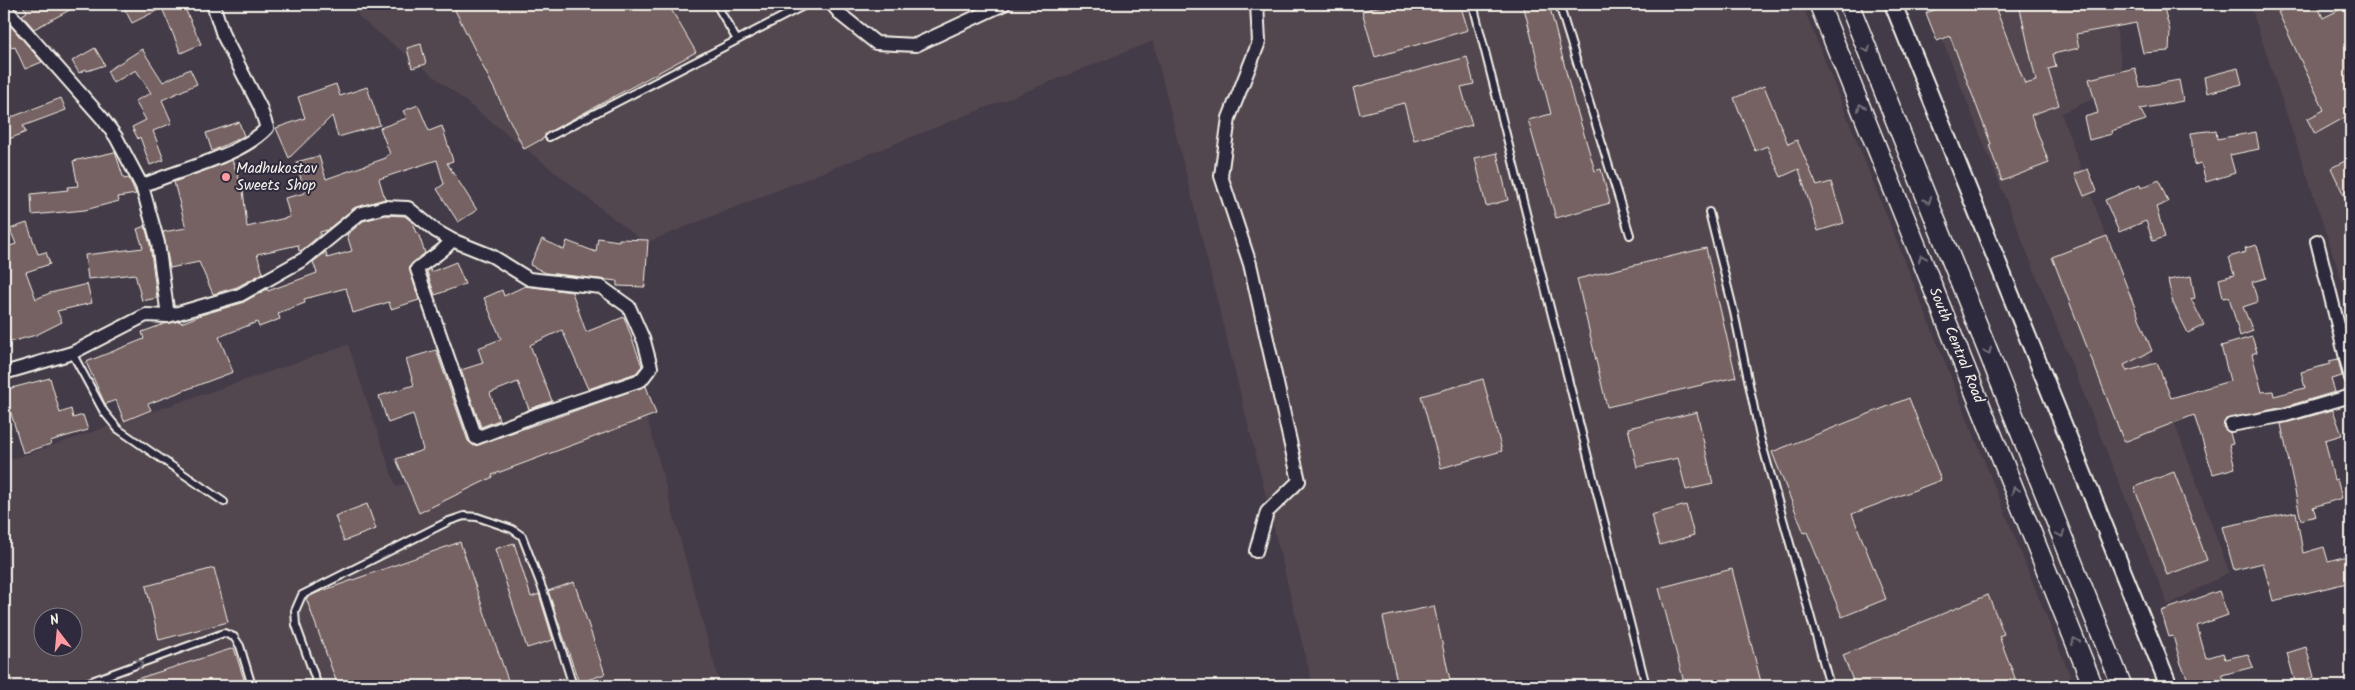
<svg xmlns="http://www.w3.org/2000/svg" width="2355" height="690" viewBox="0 0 2355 690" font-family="Kalam,sans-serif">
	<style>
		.built { fill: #534750; fill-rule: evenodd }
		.building { fill: #766262; stroke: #f4f1e8 }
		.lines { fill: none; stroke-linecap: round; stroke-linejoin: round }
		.service-casing { stroke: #f4f1e8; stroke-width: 10 }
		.minor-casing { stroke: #f4f1e8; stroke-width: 16 }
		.tertiary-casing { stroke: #f4f1e8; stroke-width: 20 }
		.secondary-casing { stroke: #f4f1e8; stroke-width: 22 }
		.service { stroke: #2f2a3d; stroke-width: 6 }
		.minor { stroke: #2f2a3d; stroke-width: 12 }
		.tertiary { stroke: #2f2a3d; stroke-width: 16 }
		.secondary { stroke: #2f2a3d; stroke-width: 19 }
		.oneway { stroke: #747079 }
		.poi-dot { fill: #ff9aa2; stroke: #2f2a3d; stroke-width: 2 }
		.labels { text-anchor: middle; stroke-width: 4; stroke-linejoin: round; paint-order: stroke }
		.poi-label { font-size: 15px; fill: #f4f1e8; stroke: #2f2a3d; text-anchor: start }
		.street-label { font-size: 15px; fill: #f4f1e8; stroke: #2f2a3d }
	</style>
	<rect width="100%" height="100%" fill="#443b48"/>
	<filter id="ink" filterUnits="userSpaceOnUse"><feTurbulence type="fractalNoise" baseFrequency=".02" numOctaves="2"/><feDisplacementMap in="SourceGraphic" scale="10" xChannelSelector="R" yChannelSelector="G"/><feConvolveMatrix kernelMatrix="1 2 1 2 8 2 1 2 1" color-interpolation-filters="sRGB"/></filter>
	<g filter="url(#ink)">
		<path class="built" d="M353,4H1802L2074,686H1313L1153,41L645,243L360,18Z
			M1928,4H2113L2124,86L2061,113L2229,572L2168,605Z
			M2250,4H2351V308Z
			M348,345L396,487L643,403L720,686H4V462ZM42,618H72V648H42Z"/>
		<path class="building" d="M22,4H81L34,29L22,15L27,12Z
			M122,4H183L201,44L181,53L162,8L132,23Z
			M452,4H668L696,52L547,133L544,138L524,149Z
			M1388,4H1460L1468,30L1375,57L1362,11Z
			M1523,4H1549L1575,107H1576L1595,171L1601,169L1610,203L1556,218L1528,120L1551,114Z
			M1950,4H1994L2025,84L2036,81L2019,4H2136L2137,9L2163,4L2170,31L2169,51L2143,53L2136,23L2076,34L2079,48L2053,54L2056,67L2048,69L2059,105L2031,115L2049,163L2002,181L1989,145L1991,144L1950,36L1937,41L1926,13Z
			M2294,4H2317L2323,18L2351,4V114L2315,134L2307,119L2324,110L2278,12Z
			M9,24L42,62L25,69L15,47L12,48L4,35V28Z
			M421,44L426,64L412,68L407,48Z
			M95,48L105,65L87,71L86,69L79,73L72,61Z
			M142,49L163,82L190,69L197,84L162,100L172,123L153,131L164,160L150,165L140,137L138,139L132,127L146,120L135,101L151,93L136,70L113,83L107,71Z
			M1467,57L1474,84L1461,87L1472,125L1414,140L1404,103L1360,114L1353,88Z
			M2135,68L2140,87L2179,80L2183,101L2140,109L2146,120L2111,131L2112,134L2089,140L2084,117L2098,113L2089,79Z
			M2238,68L2242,84L2207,93L2204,77Z
			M336,84L340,96L367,87L380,125L338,137L332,116L289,158L276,128L305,118L298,97Z
			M1764,86L1788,144L1797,140L1817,186L1831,182L1844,223L1818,231L1799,169L1781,177L1767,146L1755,151L1734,98Z
			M61,98L66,110L23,126L26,132L4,141V120Z
			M418,105L429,131L442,126L453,161L447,163L477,210L458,222L437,189L444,184L437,160L379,179L385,199L354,208L327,230L320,232V235L302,250L299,251L298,245L257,254L263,273L237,287L213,294L199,262L170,268L163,232L186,228L174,182L232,160L243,189L247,227L290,217L285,198L305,193L296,162L319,156L326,179L386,158V156L390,154L380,128L407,118L403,111Z
			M239,122L244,136L212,151L206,133Z
			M2216,130L2217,139L2256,132L2259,149L2230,155L2235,173L2206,182L2201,163L2194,165L2191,133Z
			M115,152L124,179L129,178L136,194L118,197L119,201L85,210L32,215L31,194L68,190L67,187L78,186L73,161Z
			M1497,153L1508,200L1486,206L1475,158Z
			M2351,158V210L2331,168Z
			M2088,169L2097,191L2084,196L2075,174Z
			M2159,180L2168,202L2156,207L2165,237L2153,241L2146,221L2119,232L2105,200L2140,185L2141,188Z
			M386,215L405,216L412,222L416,233H418L425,253L409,267L419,300L391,309L389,302L353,313L346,288L304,299L305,303L278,313L280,319L259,327L257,322L219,337L233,372L148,404L151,410L124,421L116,400L105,404L86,362L144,339L142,332L164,324L180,321L181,323L201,315L242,303L267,289L268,291L317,273L313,262L326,252L327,258L352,251L347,235L363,221Z
			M27,223L38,254L46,252L50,264L26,272L36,299L50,293L87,284L92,303L57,311L62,322L36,335L10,342L4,319V312L10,310L4,294V248L16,244L10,229Z
			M145,226L150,245L157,298L142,301L135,274L88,279L85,255L143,248L137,229Z
			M2107,236L2152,351L2124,365L2127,371L2157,363L2171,398L2230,381L2221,346L2252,337L2257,352L2252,354L2262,392L2273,391L2274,396L2305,388L2301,372L2330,364L2329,361L2338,359L2342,376L2331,379L2335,392L2284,407L2226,419L2223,427L2230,433L2233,444L2229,445L2235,468L2213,474L2194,415L2124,442L2052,257Z
			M598,238L619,241V239L648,240L645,287L617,286V281L546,273L530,265L542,239L564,250L567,241L596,252Z
			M2257,245L2266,278L2252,282L2258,302L2243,307L2253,331L2240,336L2229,297L2223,298L2219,279L2234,275L2229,257L2246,252L2245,248Z
			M1706,248L1736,377L1607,407L1577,279Z
			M456,262L465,284L435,295L427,272L430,269L431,272Z
			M2191,276L2195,298L2191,299L2204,325L2188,333L2173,303L2168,280Z
			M525,286L572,292L586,332L624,317L642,366L636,373L588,389L562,330L530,345L552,401L529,409L518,382L490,393L499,420L481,427L461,370L483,363L478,348L501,339L484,298L502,290L504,296Z
			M436,350L468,441L474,446L646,386L656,414L492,475L493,477L419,513L396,459L423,450L413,414L388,423L379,396L414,385L406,359Z
			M50,378L60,413L71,409L73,418L83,415L88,430L50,441L51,444L23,453L10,410H4V390Z
			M1483,379L1502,451L1441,468L1421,396Z
			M1909,398L1941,480L1852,514L1886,599L1842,617L1807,532L1804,533L1772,452Z
			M2333,410L2342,435L2325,440L2334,480L2337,479L2342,498L2313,507L2316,516L2301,520L2281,424Z
			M1697,412L1713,484L1686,490L1678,458L1637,467L1628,428Z
			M2174,472L2207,560L2167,575L2134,487Z
			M367,504L376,529L344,541L335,516Z
			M1686,505L1694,535L1660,545L1651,515Z
			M2296,512L2303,553L2324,547L2328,561L2351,555V582L2273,601L2263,563L2234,570L2222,527Z
			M460,542L510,686H338L306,598L319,592Z
			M514,543L531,597L539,594L553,640L527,648L495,549Z
			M214,568L228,622L159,640L146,586Z
			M1732,569L1762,686H1685L1659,588Z
			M574,582L605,674L579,683L548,591Z
			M2219,591L2228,615L2197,626L2206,658L2223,653L2225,659L2248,654L2253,667L2222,675L2227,686H2191L2181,664L2173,636L2169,637L2161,611Z
			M1988,595L2004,634L1999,636L2018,686H1855L1843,655Z
			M1434,606L1450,680L1423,686H1398L1383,617Z
			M2306,647L2314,677L2295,682L2287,653Z
			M234,648L246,686H125L124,683Z"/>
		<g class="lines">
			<defs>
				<path id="service" d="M716,4L737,40
					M1473,4L1646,686
					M1559,4L1630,235
					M549,137L807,4
					M1709,212L1734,312L1760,437L1830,686
					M72,353L104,412L118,429L224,502
					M78,686L224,633L234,637L240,646L252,686
					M318,686L296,625L295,611L302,595L449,521L464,516L477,517L512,529L522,536L544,593L573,686"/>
				<path id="minor" d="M832,4L841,15L876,43L916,45L1004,4
					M4,7L102,118L116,137L142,186
					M2317,241L2351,378
					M168,316L158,243L142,186C179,169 240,157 267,128L260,107L223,35L213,4
					M4,373L72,353L146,315L168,316L240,295L304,259L359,214L385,207L408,208L436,231L452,240L492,256L529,279L601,287L629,307L644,341L651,367L641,380L536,415L476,438L417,269C429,258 442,254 452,240
					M2231,425L2286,415L2351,396
					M1256,551L1267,512L1299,481L1250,264L1221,176L1229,118L1259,42L1257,4"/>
				<path id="tertiary" d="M1893,4L2169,686"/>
				<path id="secondary" d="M1819,4L2093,686
					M1849,4L2122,686"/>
			</defs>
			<use href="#service" class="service-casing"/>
			<use href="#minor" class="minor-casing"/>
			<use href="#tertiary" class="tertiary-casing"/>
			<use href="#secondary" class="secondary-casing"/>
			<use href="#service" class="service"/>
			<use href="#minor" class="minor"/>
			<use href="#tertiary" class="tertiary"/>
			<use href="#secondary" class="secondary"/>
		</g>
		<defs><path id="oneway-chevron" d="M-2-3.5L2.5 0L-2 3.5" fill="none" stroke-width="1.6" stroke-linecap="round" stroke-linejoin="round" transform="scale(1.25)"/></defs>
		<g class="oneway">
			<use href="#oneway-chevron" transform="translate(1867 49) rotate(68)"/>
			<use href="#oneway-chevron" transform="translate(1861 107) rotate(-112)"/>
			<use href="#oneway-chevron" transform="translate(1928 200) rotate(68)"/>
			<use href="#oneway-chevron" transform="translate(1922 258) rotate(-112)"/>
			<use href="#oneway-chevron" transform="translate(1988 351) rotate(68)"/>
			<use href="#oneway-chevron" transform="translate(2015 490) rotate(-112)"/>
			<use href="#oneway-chevron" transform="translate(2061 534) rotate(68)"/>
			<use href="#oneway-chevron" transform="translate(2075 641) rotate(-112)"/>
			<use href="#oneway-chevron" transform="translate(140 663) rotate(-20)"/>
		</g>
	</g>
	<circle class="poi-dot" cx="226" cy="177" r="5"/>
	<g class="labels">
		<g class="poi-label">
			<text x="236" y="173">Madhukostav<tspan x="236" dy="17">Sweets Shop</tspan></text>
		</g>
		<g class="street-label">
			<text transform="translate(1957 345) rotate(68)" y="5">South Central Road</text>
		</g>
	</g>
	<rect width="2355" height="690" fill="none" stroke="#2f2a3d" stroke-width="20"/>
	<rect x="10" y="10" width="2335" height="670" fill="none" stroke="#f4f1e8" stroke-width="2" filter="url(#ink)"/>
	<g transform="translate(58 632) rotate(344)"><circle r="24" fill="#2f2a3d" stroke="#7e7a81"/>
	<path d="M0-4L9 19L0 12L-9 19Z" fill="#ff9aa2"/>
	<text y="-8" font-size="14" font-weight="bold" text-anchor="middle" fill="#f4f1e8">N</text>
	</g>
</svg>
